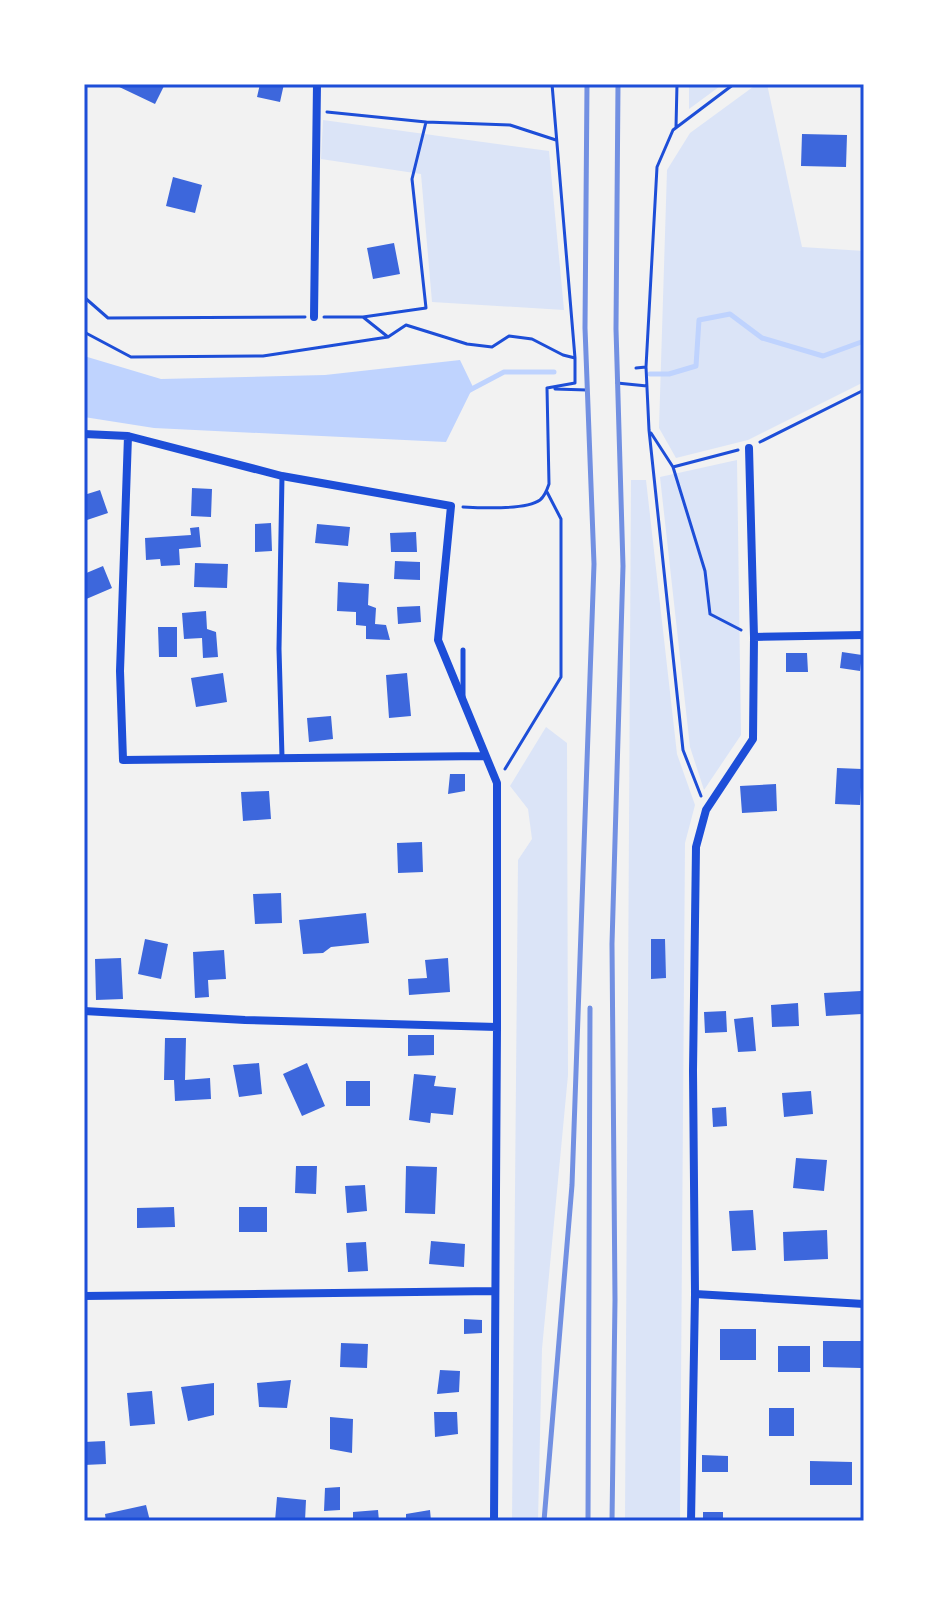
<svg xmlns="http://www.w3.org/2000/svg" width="948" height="1605" viewBox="0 0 948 1605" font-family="Roboto,sans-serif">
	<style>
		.green { fill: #dbe4f7 }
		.water { fill: #bfd3fe }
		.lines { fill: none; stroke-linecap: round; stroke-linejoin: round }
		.stream { stroke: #bfd3fe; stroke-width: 5 }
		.building { fill: #3d67dc }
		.path { stroke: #1d4ed8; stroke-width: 3 }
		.service { stroke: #1d4ed8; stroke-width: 5 }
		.minor { stroke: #1d4ed8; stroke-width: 8 }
		.rail { stroke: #7290e2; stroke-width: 5 }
		.neatline { fill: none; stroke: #1d4ed8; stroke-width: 3 }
	</style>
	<rect width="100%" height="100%" fill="#f2f2f2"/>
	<path class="green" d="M689,84H723L689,109Z
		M757,84H767L802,247L864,251V382L748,440L676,458L659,428L667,170L690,133Z
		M323,120L549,151L564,310L432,302L421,174L321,159Z
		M737,460L741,735L704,790L690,747L660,477Z
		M631,480H646L677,754L695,805L685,843L680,1521H625Z
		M546,727L567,743L568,1075L542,1349L538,1521H512L518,860L532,839L528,809L510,786Z"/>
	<path class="water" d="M84,356L161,379L325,375L460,360L473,387L446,442L154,428L84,417Z"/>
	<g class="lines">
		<path class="stream" d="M650,374H669L696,366L699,320L730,314L762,338L823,356L864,341
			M468,391L504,372H554"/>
	</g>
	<path class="building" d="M113,84H165L155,104Z
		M260,84H284L280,102L257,97Z
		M802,134L847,135L846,167L801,166Z
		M173,177L202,185L195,213L166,206Z
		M394,243L400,274L373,279L367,248Z
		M192,488L212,489L211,517L191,516Z
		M100,490L108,513L84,521V495Z
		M271,523L272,551L255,552V524Z
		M317,524L350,527L348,546L315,543Z
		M199,527L201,547L179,549L180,565L161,566L160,559L146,560L145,538L191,535L190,528Z
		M416,532L417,552H391L390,533Z
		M395,561L420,562V580L394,579Z
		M195,563L228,564L227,588L194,587Z
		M103,566L112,588L84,600V574Z
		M338,582L369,584L368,605L376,608L375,624L386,625L390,640L366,639V626L356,625V612L337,611Z
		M420,606L421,622L398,624L397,607Z
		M206,611L207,629L216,632L218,657L203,658L202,638L184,639L182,613Z
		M158,627H177V657H159Z
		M842,652L862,655L860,671L840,668Z
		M786,653H807L808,672H786Z
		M223,673L227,702L196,707L191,678Z
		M407,673L411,716L389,718L386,675Z
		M331,716L333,739L309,742L307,718Z
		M837,768L862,769L860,805L835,804Z
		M450,774H465V791L448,794Z
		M776,784L777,811L742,813L740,786Z
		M269,791L271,819L243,821L241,792Z
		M422,842L423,872L398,873L397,843Z
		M281,893L282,923L255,924L253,894Z
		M366,913L369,943L331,947L323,953L303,954L299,920Z
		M145,939L168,944L161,979L138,974Z
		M651,939H665L666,978L651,979Z
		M224,950L226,979L208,980L209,997L195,998L193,952Z
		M121,958L123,999L96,1000L95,959Z
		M448,958L450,992L409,995L408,979L427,978L425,960Z
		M861,991L862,1014L826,1016L824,993Z
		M798,1003L799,1026L772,1027L771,1005Z
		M726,1011L727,1032L705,1033L704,1012Z
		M753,1017L756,1051L738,1052L734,1019Z
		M408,1035H434V1055L408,1056Z
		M165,1038H186L185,1080L210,1078L211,1099L175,1101L174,1080H164Z
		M259,1063L262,1094L239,1097L233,1065Z
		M307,1063L325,1106L302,1116L283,1074Z
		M414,1074L436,1076L434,1086L456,1088L453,1115L431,1113L430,1123L409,1120Z
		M346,1081H370V1106H346Z
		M811,1091L813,1114L784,1117L782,1093Z
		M726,1107L727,1126L713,1127L712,1108Z
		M796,1158L827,1160L824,1191L793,1188Z
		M296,1166H317L316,1194L295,1193Z
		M406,1166L437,1167L435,1214L405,1213Z
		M365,1185L367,1211L347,1213L345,1186Z
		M174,1207L175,1227L137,1228V1208Z
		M239,1207H267V1232H239Z
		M753,1210L756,1250L732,1251L729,1211Z
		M827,1230L828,1259L784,1261L783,1232Z
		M431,1241L465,1244L464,1267L429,1264Z
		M366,1242L368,1271L348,1272L346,1243Z
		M464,1319L482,1320V1333L464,1334Z
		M720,1329H756V1360H720Z
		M823,1341H861V1368L823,1367Z
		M341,1343L368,1344L367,1368L340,1367Z
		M778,1346H810V1372H778Z
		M440,1370L460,1371L459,1392L437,1394Z
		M291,1380L287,1408L259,1407L257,1383Z
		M214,1383V1415L188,1421L181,1387Z
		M152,1391L155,1424L130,1426L127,1393Z
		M769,1408H794V1436H769Z
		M434,1412H457L458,1434L435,1437Z
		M330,1417L353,1419L352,1453L330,1449Z
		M105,1441L106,1464L84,1465V1442Z
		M702,1455L728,1456V1472H702Z
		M810,1461L852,1462V1485H810Z
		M340,1487V1510L324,1511L325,1488Z
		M277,1497L306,1500L305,1521H275Z
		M146,1505L150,1521H106L105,1514Z
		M378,1510L379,1521H353V1512Z
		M430,1510L431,1521H406V1514Z
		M703,1512H723V1521H703Z"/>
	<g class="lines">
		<path class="path" d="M327,112L426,122L510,125L556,140
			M676,127L677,84
			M84,297L108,318L305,317
			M324,317H363L426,308L412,179L426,122
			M363,317L388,337L406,325L467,344L492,347L509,336L532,339L563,355L575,358
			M84,332L131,357L263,356L388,337
			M636,368L646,367
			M617,383L647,386
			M547,388L575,383V358L552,84
			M555,389L587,390
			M651,433L673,467L705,571L710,614L741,630
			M760,442L864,390
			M673,467L738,450
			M463,507C481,508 526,510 540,500C545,496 547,490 549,484L547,388
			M505,769L561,677V519L547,492
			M701,796L683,750L649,430L646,367L657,167L673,130L734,84"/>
		<path class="service" d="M463,650V697
			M282,757L279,649L282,476"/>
		<path class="minor" d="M314,317L317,84
			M84,434L128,436L282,476L451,506L438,640L497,783V1027L494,1521
			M128,436L120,671L123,760L485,756
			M754,637L864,635
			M84,1011L245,1020L497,1027
			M695,1294L864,1304
			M84,1296L495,1291
			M691,1521L695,1294L693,1071L696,847L706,810L753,739L754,637L749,448"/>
		<path class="rail" d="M544,1521L572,1185L594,564L585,328L587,84
			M588,1521L590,1008
			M612,1521L615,1300L612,944L623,566L616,329L618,84"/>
	</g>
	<rect width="948" height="1605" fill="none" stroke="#ffffff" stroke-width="172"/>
	<rect x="86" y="86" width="776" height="1433" class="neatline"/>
</svg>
